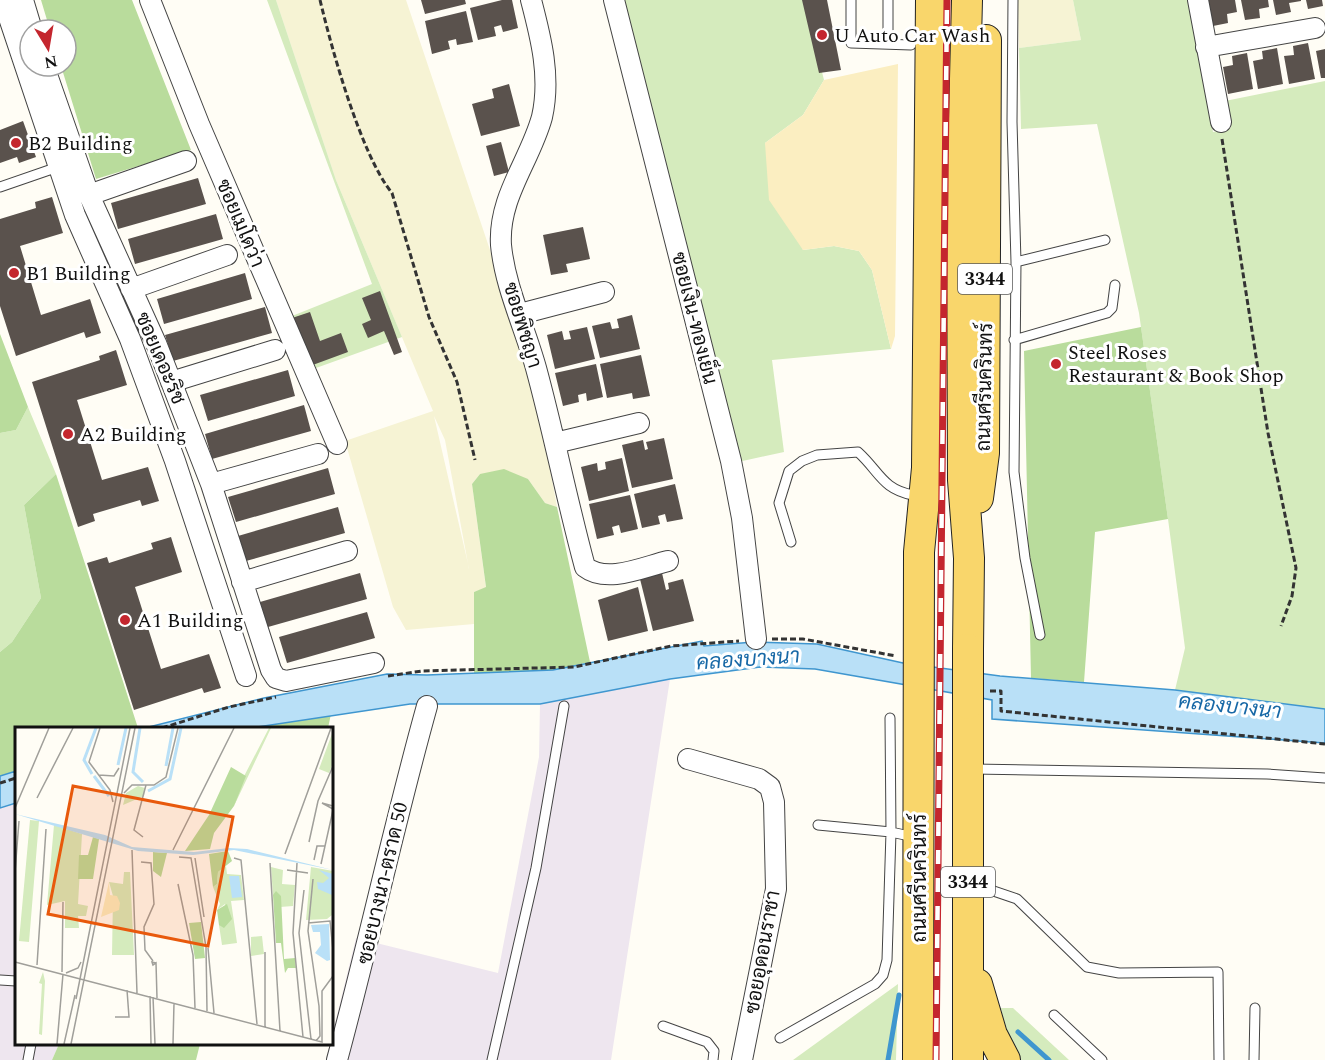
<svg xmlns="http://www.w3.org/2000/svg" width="1325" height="1060" viewBox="0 0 1325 1060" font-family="Spectral,Sarabun,serif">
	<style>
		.industrial { fill: #eee6ef }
		.farmland { fill: #f6f3d4; fill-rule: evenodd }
		.green { fill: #d5ebbd }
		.forest { fill: #b9dc9c }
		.sand { fill: #fbeec1 }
		.water { fill: #b9e0f7; stroke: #3f96cf; stroke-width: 1.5 }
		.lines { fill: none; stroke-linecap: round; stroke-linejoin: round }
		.stream { stroke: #3f96cf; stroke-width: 5 }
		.building { fill: #5a524d }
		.lane-casing { stroke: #444; stroke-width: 11 }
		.street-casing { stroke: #444; stroke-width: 22 }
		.primary-casing { stroke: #222; stroke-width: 32 }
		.path { stroke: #333; stroke-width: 3; stroke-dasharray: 6 3; stroke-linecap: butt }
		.lane { stroke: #fff; stroke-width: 9 }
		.street { stroke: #fff; stroke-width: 20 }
		.primary { stroke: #f9d66b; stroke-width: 30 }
		.rail-casing { stroke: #c4262e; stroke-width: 7 }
		.rail { stroke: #fff; stroke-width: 4.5; stroke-dasharray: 14; stroke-linecap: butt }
		.primary-bridge-casing { stroke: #222; stroke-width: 32; stroke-linecap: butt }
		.primary-bridge { stroke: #f9d66b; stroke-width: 30 }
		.poi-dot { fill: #c4262e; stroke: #fff; stroke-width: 2 }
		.labels { text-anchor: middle; stroke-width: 6; stroke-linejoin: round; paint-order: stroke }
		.shield { fill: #fff; stroke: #585858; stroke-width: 1.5 }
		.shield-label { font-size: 18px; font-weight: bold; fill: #111 }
		.poi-label { font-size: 20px; fill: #111; stroke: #fff; text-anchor: start }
		.street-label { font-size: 20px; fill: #111; stroke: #fff }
		.water-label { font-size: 21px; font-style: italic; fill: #1768a6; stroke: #fff }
		.inset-river { fill: none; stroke: #b9e0f7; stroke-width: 3 }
		.inset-road { fill: none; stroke: #a09f9a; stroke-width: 1.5 }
		.view { fill: #e8590c; fill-opacity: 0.15; stroke: #e8590c; stroke-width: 3 }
		.inset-edge { fill: none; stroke: #111; stroke-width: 3 }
	</style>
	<rect width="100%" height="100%" fill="#fffdf5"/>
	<path class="industrial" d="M670,679L611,1060H326L356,938L498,973L539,757L540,704Z
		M16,803V1044H59L52,1060H0V808Z"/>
	<path class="farmland" d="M276,0H406L534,381L557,507L545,503L528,479L480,474L472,484L486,588L474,592V624L406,630L393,607L345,441L433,411L336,180ZM434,416L445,440L469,569V568Z
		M1018,0H1073L1081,40L1019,48Z"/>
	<path class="green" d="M267,0H276L336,180L402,337L316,368L292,316L372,284Z
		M620,0H804L824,80L803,115L765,143L803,250L834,246L859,251L872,270L891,349L772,360L784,452L738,462Z
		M1073,0H1188L1213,132L1231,128L1225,101L1325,81V709L1175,690L1185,648L1168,519L1139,313L1097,124L1021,129L1019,48L1081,40Z
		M28,407L56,474L24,505L41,598L12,642L0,652V433L16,430Z
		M898,984L896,1060H793Z
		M1001,1008H1013L1069,1060H1018L1005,1030Z"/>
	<path class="forest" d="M41,0H132L191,150L96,179L61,66H66V30H50Z
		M1141,327L1168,519L1095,532L1084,682L1031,678L1024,351Z
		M0,334L28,407L16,430L0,433Z
		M504,469L528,479L545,503L557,507L590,662L553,670L474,674V592L486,587L472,484L480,474Z
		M56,474L138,728H16V771L0,776V652L12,642L41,598L24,505Z
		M331,714L328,728H250Z
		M59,1044H200L196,1060H52Z"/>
	<path class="sand" d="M898,64L895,336L891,349L872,270L859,251L834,246L803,250L769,200L765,143L803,115L824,80Z"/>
	<path class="water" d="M702,641L704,646L754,642L817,644L903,663L1000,676L1175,690L1325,709V743L992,719V700L815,669L760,667L670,679L540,704H410L250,728H145L264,698L387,674L427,675L553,670Z
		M16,771V803L0,808V776Z"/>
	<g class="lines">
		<path class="stream" d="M1018,1032L1049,1060
			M888,1060L899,995"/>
	</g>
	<path class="building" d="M421,0H465L466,4L425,14Z
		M502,0H512L518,28L503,32L501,25L494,27L496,36L478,40L470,8Z
		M802,0H827L841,70L819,73Z
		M1208,0H1235L1237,12L1227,14L1228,23L1213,26Z
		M1241,0H1268L1269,7L1259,9L1260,18L1245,20Z
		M1273,0H1301V1L1289,3L1291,12L1276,15Z
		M1306,0H1322L1323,6L1308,9Z
		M466,11L473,42L457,45L456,39L448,41L450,49L432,54L425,21Z
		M1308,43L1315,79L1289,84L1284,56L1294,55L1293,46Z
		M1277,48L1283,84L1258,89L1253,61L1263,59L1262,51Z
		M1325,49V78H1321L1316,51Z
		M1247,53L1253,89L1228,94L1223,67L1233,65L1232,56Z
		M509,84L520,126L481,136L472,104L494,98L492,89Z
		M23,121L36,157L19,163L17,157L0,163V130Z
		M501,142L509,172L494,176L486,146Z
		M198,178L206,204L118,229L111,203Z
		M52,197L63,233L20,246L41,315L90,299L101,333L86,338L84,332L16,356L0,306V219L36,208L35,202Z
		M216,214L223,239L135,264L128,239Z
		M583,227L590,259L566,264L568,272L551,275L543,235Z
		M245,273L252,299L164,324L157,299Z
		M380,291L402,352L394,355L384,331L368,338L362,324L371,320L362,298Z
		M265,307L272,333L173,361L165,335Z
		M310,312L320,341L341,333L348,352L310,366L292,318Z
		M632,315L640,349L600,358L592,326L610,322L612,329L619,328L617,319Z
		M587,327L595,359L555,369L547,335L562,331L564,340L571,339L569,331Z
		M116,350L127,385L77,400L102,480L148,467L159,501L142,506L140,500L93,514L95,521L78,527L32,382L100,360L99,356Z
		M641,355L650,396L633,399L632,393L607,398L600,364Z
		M596,364L603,397L587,401L586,393L578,395L579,402L563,406L555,373Z
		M288,370L295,396L208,421L200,395Z
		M304,405L311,431L212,459L205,434Z
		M664,438L673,479L632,488L622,445L643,440L645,450L648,449L646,442Z
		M622,458L629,491L589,501L581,467L597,463L598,471L606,469L605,462Z
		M328,468L335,494L236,522L228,497Z
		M675,484L683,519L667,522L665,514L658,516L660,524L642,528L634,494Z
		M630,495L638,529L621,533L619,525L612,527L614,535L597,539L589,504Z
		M338,507L345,533L246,561L238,536Z
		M171,537L182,572L135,587L161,669L209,654L221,688L204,693L202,688L134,710L87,563L107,557L109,563L153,549L151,543Z
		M360,573L367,599L268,627L260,602Z
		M662,573L666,590L669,589L668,583L683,579L694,621L653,631L640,579Z
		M638,587L648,631L608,641L598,600Z
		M367,612L375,638L287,663L279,637Z"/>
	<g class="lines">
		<defs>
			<path id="lane" d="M851,0V43L911,45
				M1013,0L1012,122L1016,262L1014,472L1025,558L1040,635
				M888,44V0
				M0,187L58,167
				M1016,262L1105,240
				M1014,340L1107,313L1112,308L1115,285
				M791,542L779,503L789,471L802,461L817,455L858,452C880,472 882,489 913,495
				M973,769L1267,774L1325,778
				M818,825L891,832L914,837
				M973,884L1017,899L1087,967L1119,973L1218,972L1219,1060
				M0,980L16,981
				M1054,1015L1102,1060
				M663,1026L707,1042L714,1051L713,1060
				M780,1038L875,984L883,975L887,960L891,832L890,718
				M28,1060L31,1044
				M492,1060L536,868L564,706
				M1254,1060L1255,1008"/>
			<path id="street" d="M3,0L75,215L130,339L175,461L246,676
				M23,0L32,30
				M150,0L199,124L337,444
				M531,0C541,38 551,77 542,117C530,161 498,197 501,245C505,287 525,328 536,368C554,434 567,501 585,567C607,584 643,567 668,561
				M614,0L731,461L742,518L756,639
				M1198,0L1221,122
				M1206,47L1315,28
				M44,66L89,195L156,343L211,484L271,670L276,678L286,681L374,663
				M89,195L186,161
				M131,289L227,255
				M520,314L604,292
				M171,382L275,350
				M555,443L639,423
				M211,484L318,454
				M242,582L347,551
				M688,759L759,779L770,787L774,802L776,889L742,1060
				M337,1060C369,942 394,824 427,706"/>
			<path id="primary" d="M967,0L962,198L963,480L969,558L968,649
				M978,498L984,453L986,40
				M977,984L992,1035L1005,1060
				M918,1060L919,552L927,468L931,0
				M968,1060V704"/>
		</defs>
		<use href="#lane" class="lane-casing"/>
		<use href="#street" class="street-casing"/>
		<use href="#primary" class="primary-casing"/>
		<path class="path" d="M320,0C332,50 361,155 392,193L429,317L457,382L475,460
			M1222,139L1268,433L1296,568L1292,596L1281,626
			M772,639H803L896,656
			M388,676L422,671L574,667L671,646L739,641
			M990,691H1001V711L1325,744
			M162,728L229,707L276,697
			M0,783L16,778"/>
		<use href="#lane" class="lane"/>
		<use href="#street" class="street"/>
		<use href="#primary" class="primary"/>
		<defs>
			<path id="rail" d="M936,1060L947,0"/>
		</defs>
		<use href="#rail" class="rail-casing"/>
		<use href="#rail" class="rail"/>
		<defs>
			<path id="primary-bridge" d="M968,649V704"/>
		</defs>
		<use href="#primary-bridge" class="primary-bridge-casing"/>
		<use href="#primary-bridge" class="primary-bridge"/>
	</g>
	<g class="poi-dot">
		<circle cx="822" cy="35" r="6"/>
		<circle cx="16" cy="143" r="6"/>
		<circle cx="14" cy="273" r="6"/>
		<circle cx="1056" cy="364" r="6"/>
		<circle cx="68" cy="434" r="6"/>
		<circle cx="125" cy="620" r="6"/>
	</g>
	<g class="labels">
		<g class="shield">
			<rect x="958" y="264" width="54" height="30" rx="4.5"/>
			<rect x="941" y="867" width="54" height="30" rx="4.5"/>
		</g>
		<g class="shield-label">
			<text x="985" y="285">3344</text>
			<text x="968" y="888">3344</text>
		</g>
		<g class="poi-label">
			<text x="834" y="42">U Auto Car Wash</text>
			<text x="28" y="150">B2 Building</text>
			<text x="26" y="280">B1 Building</text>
			<text x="1068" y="359">Steel Roses<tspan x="1068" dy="23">Restaurant &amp; Book Shop</tspan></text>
			<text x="80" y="441">A2 Building</text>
			<text x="137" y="627">A1 Building</text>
		</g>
		<g class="street-label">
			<text transform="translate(241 223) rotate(67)" y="7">ซอยเมโดว่า</text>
			<text transform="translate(695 318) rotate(76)" y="7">ซอยเงิน-ทองเย็น</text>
			<text transform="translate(523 325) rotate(73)" y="7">ซอยพิชญา</text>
			<text transform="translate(161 358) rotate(67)" y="7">ซอยเดอะริช</text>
			<text transform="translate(984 387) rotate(-89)" y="7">ถนนศรีนครินทร์</text>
			<text transform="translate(919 878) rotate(-90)" y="7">ถนนศรีนครินทร์</text>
			<text transform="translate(382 883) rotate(-77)" y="7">ซอยบางนา-ตราด 50</text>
			<text transform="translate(762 952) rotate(-80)" y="7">ซอยอุดอนราชา</text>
		</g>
		<g class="water-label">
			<text transform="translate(748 659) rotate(-4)" y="7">คลองบางนา</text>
			<text transform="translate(1230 706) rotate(6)" y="7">คลองบางนา</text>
		</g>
	</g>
	<g transform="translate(15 727)">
		<rect width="318" height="318" fill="#fffdf5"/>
		<path d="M254,1H256L219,79L226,55ZM318,4V36L314,46L304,42ZM123,59L130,61L129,69L108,78L111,66ZM15,93L24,94L14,215L4,214ZM39,98L67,107L63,177L73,179L71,189H63L64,201H50V174L32,178ZM211,139L212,147L226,148L229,173L216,174L222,216L207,218L204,198H208L210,177L202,183L205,177L198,160L202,157L203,145ZM256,140L268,143L267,157L280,158L278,179L265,180L266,169L258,168ZM296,140L318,144L317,188L312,192L291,193ZM109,145H115L119,228H97L98,169L94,155L108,157ZM247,209L249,227L236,229V210ZM28,245L30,254L27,308L24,307L27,257L24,256Z" fill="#d5ebbd"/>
		<path d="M216,40L231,49L219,79L199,106L195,122L170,124L194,88ZM78,110L84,112L78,152H63L64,128H73ZM213,124L217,134L203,145L202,157L198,160L194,127ZM138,125L152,126L146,150L138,144ZM261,164L266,169L269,232L280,231L281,241H273L270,246L266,216H261L258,168ZM212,177L217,192L209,201L204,198L202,183ZM186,195L190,231L180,232L174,196Z" fill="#b9dc9c"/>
		<path d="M94,155L95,168L102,169L105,176L104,183L86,190Z" fill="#fbeec1"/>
		<path d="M0,87L90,108L117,120L179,125L214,121L232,122L318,143L219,123L178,128L123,124ZM304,143L318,147L317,168L303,162L302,155L308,156L314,151ZM214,149H224L227,170L217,171ZM314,197L315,233L312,234L300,226L306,218L305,205H298L296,198Z" fill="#b9e0f7"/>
		<path class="inset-river" d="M125,1L118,45L128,55M103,38L111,1M151,39L158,1M77,47L69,33L81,1M79,49L94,69M133,64L155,52L166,1"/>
		<path class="inset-road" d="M85,1L74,35L95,63L98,75M84,48L99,49L104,41M109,66L117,58H139L151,50L163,1M22,71L58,1M318,79L307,76L318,82M0,81L34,1M128,110L119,103L131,58M294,115L303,74L318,39M117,123L122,266M158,123L219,1M270,127L316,1M164,130L176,131L191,220L192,284M180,131L189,190M219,131L226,133L242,297M299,133L302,119H310M126,135L136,136L139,177L129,200L130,223L138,234M255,136L265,304M282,136L278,206L288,310M306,137L318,83M272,143L293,146M0,145L4,94M298,152L293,204L304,279L305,309L301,314M163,157L178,228L180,281M289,163L284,206L296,312M293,196L315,194L318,223M193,221L199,286M250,225V300M0,235L307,315V264L318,249M141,236L137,235L138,238L141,236L142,271M22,238L31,102M47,245L48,175M51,246L63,241L66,235M135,269L136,317M138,270L140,317M61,272L115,1M100,290H114L112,263M42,317L48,247M49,317L60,268M56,317L120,1M158,317L159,276"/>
		<path class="view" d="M58,59L218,90L193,219L33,187Z"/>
		<rect width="318" height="318" class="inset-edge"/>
	</g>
	<g transform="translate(48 48) rotate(169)"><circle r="28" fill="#ffffff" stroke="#a0a0a0" stroke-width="1.5"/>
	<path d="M0-4.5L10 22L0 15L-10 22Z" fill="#c4262e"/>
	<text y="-9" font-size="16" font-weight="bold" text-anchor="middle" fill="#111111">N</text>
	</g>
</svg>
